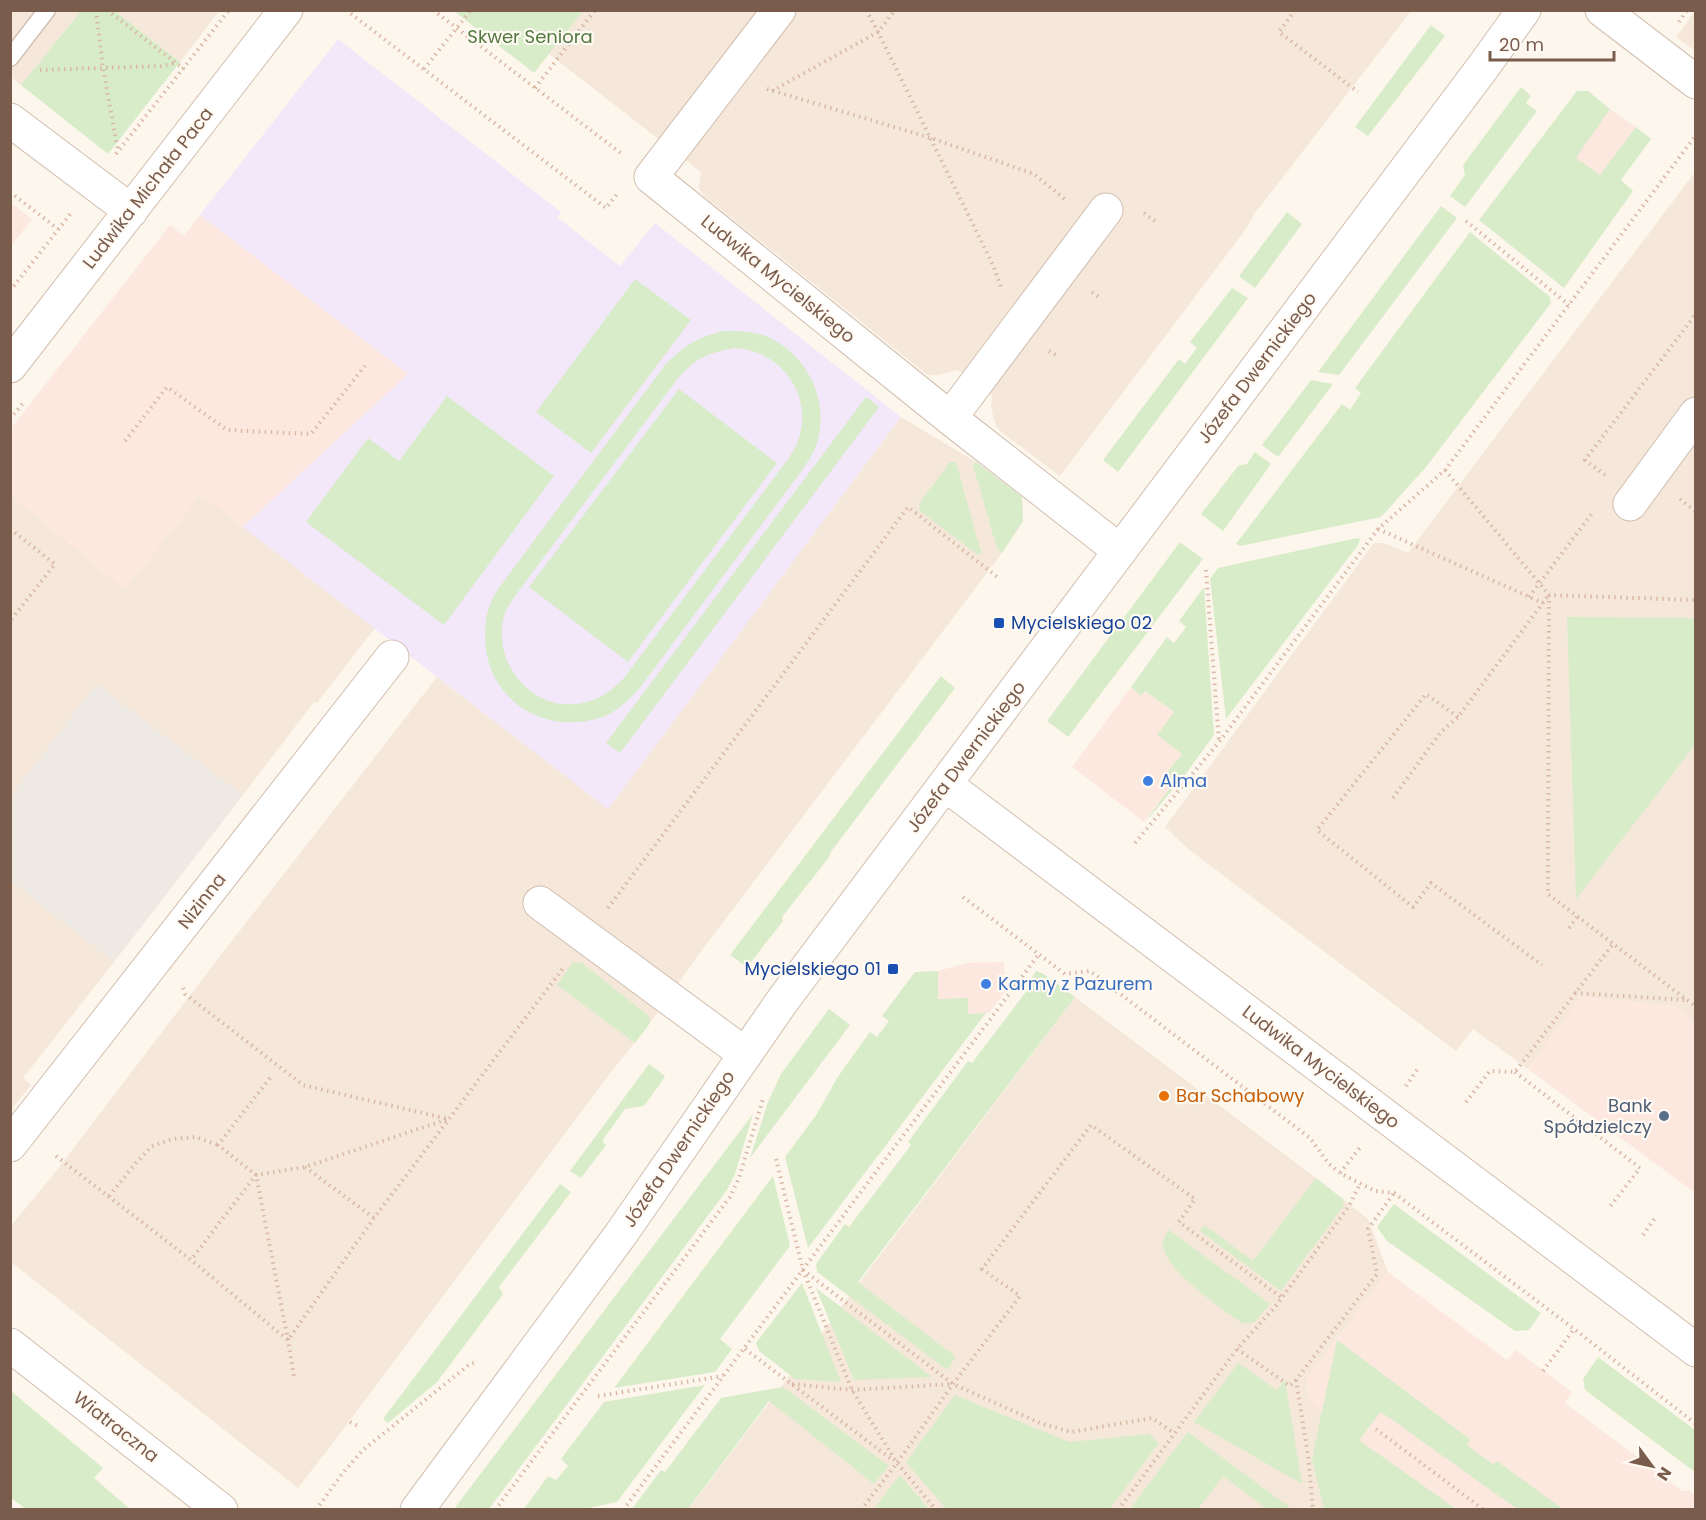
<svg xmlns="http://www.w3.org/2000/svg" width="1706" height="1520" viewBox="0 0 1706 1520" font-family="Poppins,sans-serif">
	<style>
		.residential { fill: #f5e8da }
		.commercial { fill: #fde8e0 }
		.industrial { fill: #efe9e4 }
		.education { fill: #f3e8fa }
		.green { fill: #d8ecc9; fill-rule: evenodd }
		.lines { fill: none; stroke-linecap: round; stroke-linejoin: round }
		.service-casing { stroke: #d1beb0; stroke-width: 19 }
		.minor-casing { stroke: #d1beb0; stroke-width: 35 }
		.tertiary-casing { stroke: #d1beb0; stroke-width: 35 }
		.path { stroke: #d9b8a5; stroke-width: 4; stroke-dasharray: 1.5 4.5; stroke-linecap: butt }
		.service { stroke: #fff; stroke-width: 16 }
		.minor { stroke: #fff; stroke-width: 33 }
		.tertiary { stroke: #fff; stroke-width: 33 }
		.transit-dot { fill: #1a4fb4; stroke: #fffaf3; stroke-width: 2 }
		.shop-dot { fill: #3f7fe0; stroke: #fffaf3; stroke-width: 2 }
		.food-dot { fill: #e8710a; stroke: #fffaf3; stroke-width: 2 }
		.service-dot { fill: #5c6f8a; stroke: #fffaf3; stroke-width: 2 }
		.labels { text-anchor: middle; stroke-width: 4.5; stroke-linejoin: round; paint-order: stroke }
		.park-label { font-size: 18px; fill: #537a41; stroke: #fffaf3 }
		.street-label { font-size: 18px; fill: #7a5c4d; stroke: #fffaf3 }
		.transit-label { font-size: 18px; fill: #164399; stroke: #fffaf3; text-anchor: start }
		.shop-label { font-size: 18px; fill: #366cbe; stroke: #fffaf3; text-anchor: start }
		.food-label { font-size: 18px; fill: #c56008; stroke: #fffaf3; text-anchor: start }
		.service-label { font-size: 18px; fill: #4e5e75; stroke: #fffaf3; text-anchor: end }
	</style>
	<rect width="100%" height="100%" fill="#fdf6ec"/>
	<path class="residential" d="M10,11H81L21,85L11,77Z
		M115,11H219L180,62Z
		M583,11H1411L1273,190L1254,214L1246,229L1060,476L1000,431L996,426L993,416L991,407L992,395L958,370L939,375H930L925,373L703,195L699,188L701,172L549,54Z
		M1695,11V51L1676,37Z
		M1695,172V1022L1674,1006L1581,997L1528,1069L1473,1029L1456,1051L1187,848L1165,827L1374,543H1384L1408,553Z
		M901,417L976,462L1022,497L1023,521L1002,553L696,958L650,1023L608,1076L342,1431L298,1488L11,1262L10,1227L53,1175L217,960L437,677L608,808Z
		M201,494L375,628L317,703L314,702L243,795L96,684L11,796V495L125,589Z
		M11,881L114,962L23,1078L31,1085L11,1110Z
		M1075,997L1316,1178L1368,1219L1388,1272L1307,1378L1308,1399L1456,1509L688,1510Z"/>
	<path class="commercial" d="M1610,109L1636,127L1601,176L1575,158Z
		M11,203L32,219L11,246Z
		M200,215L408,374L243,527L201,494L125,589L11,495V458L13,455L11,453L10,433L14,429L12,427L170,225L184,236Z
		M1131,687L1141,696L1145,691L1174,712L1182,754L1174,782L1144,822L1072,767Z
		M1004,962L1005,992L989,1013L968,1014L938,999V971L966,963Z
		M1581,997L1674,1006L1695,1022V1193L1528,1069Z
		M1388,1272L1507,1360L1516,1350L1572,1392L1565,1403L1682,1491H1689L1695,1495V1503L1691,1510L1456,1509L1359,1440L1308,1399L1307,1378Z"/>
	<path class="industrial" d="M96,684L243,795L114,962L11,881V796Z"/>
	<path class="education" d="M338,39L561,212L558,218L620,266L655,223L901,417L608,809L243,527L408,374L200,215Z"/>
	<path class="green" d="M81,11H115L180,62L108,154L21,85Z
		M454,11H583L534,73Z
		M1431,25L1445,36L1368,136L1355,127Z
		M1521,87L1531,96L1526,103L1537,111L1465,207L1450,196L1465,175L1463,165Z
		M1577,91H1588L1610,109L1576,158L1600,175L1636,127L1651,139L1621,180L1633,191L1564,288L1479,220Z
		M1441,206L1457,218L1339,375L1318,372Z
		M1287,212L1302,224L1255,288L1239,276Z
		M1470,232L1550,297L1551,303L1426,467L1381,517L1240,546L1236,544L1342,404L1350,410L1361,393L1355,388Z
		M635,279L691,320L591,453L536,412Z
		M1232,288L1248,298L1118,472L1103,460L1179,359L1185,364L1197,348L1190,342Z
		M723,331C738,331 754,331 768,337C810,356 832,406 815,449C812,456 807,462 803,469L639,689C628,700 617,712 603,717C544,737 485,699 485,636C485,626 486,614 490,605C492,598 497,591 501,585L665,365C685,345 696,338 723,331ZM735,348C743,349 751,350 758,353C792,367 810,403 799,438C797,446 792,453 788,459L624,678C614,688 604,697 590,701C538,718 491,667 504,616C506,609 511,602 515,596L679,377C698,357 708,353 735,348Z
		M1311,380L1333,384L1278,457L1262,445Z
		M679,389L777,463L628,662L529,587Z
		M447,396L554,476L444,625L306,522L368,438L399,461Z
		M866,397L879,407L620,753L606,743Z
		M1255,452L1271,464L1223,531L1201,514L1238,466L1247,464Z
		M950,462H956L981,552L978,555L920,511L919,503Z
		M976,462L1022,497L1023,521L1002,553L997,549L973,465Z
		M1357,538L1360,539L1358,545L1226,719L1210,579L1218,568Z
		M1180,542L1203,559L1068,737L1047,721Z
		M1204,587L1214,735L1187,772L1150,817L1148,818L1174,782L1165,775L1182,754L1157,735L1174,712L1145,691L1141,696L1131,687L1167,637L1174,643L1186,627L1179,621Z
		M1567,617L1696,618L1695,745L1576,899Z
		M941,676L955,688L830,853V856L782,917L783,921L747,967L730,955Z
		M573,962L582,963L649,1016L650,1023L635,1043L557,985Z
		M938,971V999L968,998V1014L986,1013L808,1248L785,1157L817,1114L837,1078L870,1032L877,1037L889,1021L882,1016L915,972Z
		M1036,971L1044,974L1075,997L858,1282L956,1357L947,1370L817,1272L816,1264L845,1224L849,1227L911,1145L908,1142L968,1061L972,1063L1028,989L1026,986Z
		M829,1009L850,1025L750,1158L768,1102L781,1074Z
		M649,1064L665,1076L662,1081L644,1106L625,1109L602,1141L606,1145L581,1178L570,1171Z
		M753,1114L735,1174L727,1190L489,1509H454Z
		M773,1176L790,1246L720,1339L732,1349L715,1372L614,1388Z
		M1316,1178L1343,1199L1344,1205L1281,1291L1200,1231L1204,1225L1253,1261Z
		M560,1184L571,1192L499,1287L503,1294L437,1382L388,1423L383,1419Z
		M1394,1204L1541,1313L1529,1330L1515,1331L1387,1241L1377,1227Z
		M1169,1230L1270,1304L1255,1322L1243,1324C1223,1309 1161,1269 1163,1242C1163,1238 1167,1233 1169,1230Z
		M802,1283L841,1382L795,1379L759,1351L756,1343Z
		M816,1288L932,1377L854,1380Z
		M1337,1340L1470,1439L1467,1445L1493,1464L1497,1461L1563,1509H1517L1381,1412L1359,1440L1456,1509H1324L1312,1459Z
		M1598,1357L1695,1430V1472L1585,1390L1583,1379Z
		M1238,1363L1277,1390L1285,1380L1302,1484L1194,1422Z
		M705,1385L617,1502L584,1509H524L548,1476L556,1480L568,1466L561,1459L604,1402Z
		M783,1387L889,1466L874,1484L769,1401L688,1509H632L661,1470L665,1472L721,1398Z
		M11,1391L103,1468L94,1478L130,1509H26L11,1498Z
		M955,1395L1069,1442L1149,1434L1159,1443L1110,1509H946L906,1462Z
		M1188,1432L1292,1509H1267L1223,1476L1198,1509H1130Z
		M900,1475L929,1509H874Z"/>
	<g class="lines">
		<defs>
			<path id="service" d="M10,58L47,10"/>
			<path id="minor" d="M779,10L651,177L950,418L1120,551
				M1602,10L1696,82
				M10,120L131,211
				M10,366L286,10
				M950,418L1106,210
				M1630,504L1696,414
				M946,785L1696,1350
				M540,903L745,1054
				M10,1145L392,657"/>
			<path id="tertiary" d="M10,1345L221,1510
				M417,1510L621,1234L783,1000L1483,67L1524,10"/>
		</defs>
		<use href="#service" class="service-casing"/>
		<use href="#minor" class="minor-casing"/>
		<use href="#tertiary" class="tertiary-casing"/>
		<path class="path" d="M96,10L103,68L118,151
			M107,10L184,69
			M346,10L606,208L617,194
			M433,10L622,154
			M866,10L878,32L993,265L1001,287
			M1295,10L1279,32L1358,92
			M1679,22L1687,10
			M424,69L471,10
			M40,70L161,66L175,63
			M535,88L595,10
			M767,89L931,138L1034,174L1067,201
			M772,91L878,32L895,10
			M116,154L229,10
			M10,192L58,229
			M1144,213L1156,222
			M1466,221L1569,305
			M10,291L72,212
			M1092,292L1099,297
			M1049,351L1056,355
			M10,419L23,403
			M125,441L167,387L227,430L311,434L368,362
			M1445,470L1549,595L1696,600
			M1605,475L1585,460L1696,314
			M1680,499L1696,512
			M10,529L55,564L10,621
			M1378,529L1543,603
			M1206,570L1219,742
			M1549,595L1548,894L1696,1007
			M1529,597L1593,512
			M1458,717L1426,694L1317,830L1413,907L1431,883L1542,965
			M1393,798L1440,733L1458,717L1548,596
			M1135,843L1219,742L1378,529L1445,470L1696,135
			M963,897L1065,974L1090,971L1310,1138L1329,1164L1340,1173L1375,1191L1394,1193L1574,1329L1696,1424
			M608,908L908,507L1000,579
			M1569,928L1577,917
			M183,988L185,994L303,1085L448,1119L305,1167L256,1175L191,1260
			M1575,993L1686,1000
			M1515,1072L1640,1168L1609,1208
			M270,1078L218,1145L256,1175L288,1340L294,1377
			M1406,1086L1419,1067
			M1466,1102L1490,1071L1515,1072L1613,944
			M56,1156L191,1260L288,1340L374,1218L564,967
			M776,1159L803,1270L953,1384L1040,1423L1071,1432L1152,1418L1174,1433
			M305,1167L374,1218
			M1340,1173L1362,1145
			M109,1196L136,1163L152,1146L172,1139L195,1137L218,1145
			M1643,1235L1655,1218
			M803,1270L852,1390L897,1463L936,1510
			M745,1349L894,1461
			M1237,1349L1290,1386L1296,1380L1377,1274L1368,1229L1394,1193
			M1543,1371L1574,1329
			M1296,1380L1308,1455L1313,1510
			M792,1384L852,1390L952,1384
			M598,1396L723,1376
			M350,1422L358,1426
			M1376,1429L1484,1510
			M316,1510L342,1474L363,1450L470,1364L478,1362
			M495,1510L730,1197L739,1178L763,1099
			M623,1510L1039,954
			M861,1510L897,1463L953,1384L1020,1296L982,1269L1091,1125L1195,1199L1179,1222L1282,1298
			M1118,1510L1237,1349L1275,1307L1349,1206L1360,1184"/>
		<use href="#service" class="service"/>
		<use href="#minor" class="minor"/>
		<use href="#tertiary" class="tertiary"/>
	</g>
	<g class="transit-dot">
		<rect x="993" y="617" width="12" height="12" rx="3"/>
		<rect x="887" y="963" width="12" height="12" rx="3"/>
	</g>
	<g class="shop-dot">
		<circle cx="1148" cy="781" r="6"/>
		<circle cx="986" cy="984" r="6"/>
	</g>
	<circle class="food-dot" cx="1164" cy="1096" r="6"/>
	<circle class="service-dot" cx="1664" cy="1116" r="6"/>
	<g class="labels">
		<g class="park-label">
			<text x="530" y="43">Skwer Seniora</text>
		</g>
		<g class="street-label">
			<text transform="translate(148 188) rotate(-52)" y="6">Ludwika Michała Paca</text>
			<text transform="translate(778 279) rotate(39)" y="6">Ludwika Mycielskiego</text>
			<text transform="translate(1257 368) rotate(-53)" y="6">Józefa Dwernickiego</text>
			<text transform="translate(966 757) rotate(-53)" y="6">Józefa Dwernickiego</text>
			<text transform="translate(202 901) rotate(-52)" y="6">Nizinna</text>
			<text transform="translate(1321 1067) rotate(37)" y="6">Ludwika Mycielskiego</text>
			<text transform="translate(679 1149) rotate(-56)" y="6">Józefa Dwernickiego</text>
			<text transform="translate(116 1427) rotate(38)" y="6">Wiatraczna</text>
		</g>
		<g class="transit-label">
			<text x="1011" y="629">Mycielskiego 02</text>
			<text x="881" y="975" text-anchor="end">Mycielskiego 01</text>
		</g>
		<g class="shop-label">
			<text x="1160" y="787">Alma</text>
			<text x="998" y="990">Karmy z Pazurem</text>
		</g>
		<g class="food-label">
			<text x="1176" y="1102">Bar Schabowy</text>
		</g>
		<g class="service-label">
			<text x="1652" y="1112">Bank<tspan x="1652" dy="21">Spółdzielczy</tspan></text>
		</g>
	</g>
	<rect width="1706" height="1520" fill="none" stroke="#7a5c4d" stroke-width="24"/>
	<g transform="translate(1652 1466) rotate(123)" stroke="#fffaf3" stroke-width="4.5" paint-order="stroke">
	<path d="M0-4.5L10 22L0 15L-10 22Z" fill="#7a5c4d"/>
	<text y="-9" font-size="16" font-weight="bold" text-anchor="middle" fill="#7a5c4d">N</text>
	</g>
	<path d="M1490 51v9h124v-9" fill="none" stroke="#7a5c4d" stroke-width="3"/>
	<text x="1499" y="51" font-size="18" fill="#7a5c4d" stroke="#fffaf3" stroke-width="4.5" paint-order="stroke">20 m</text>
</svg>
